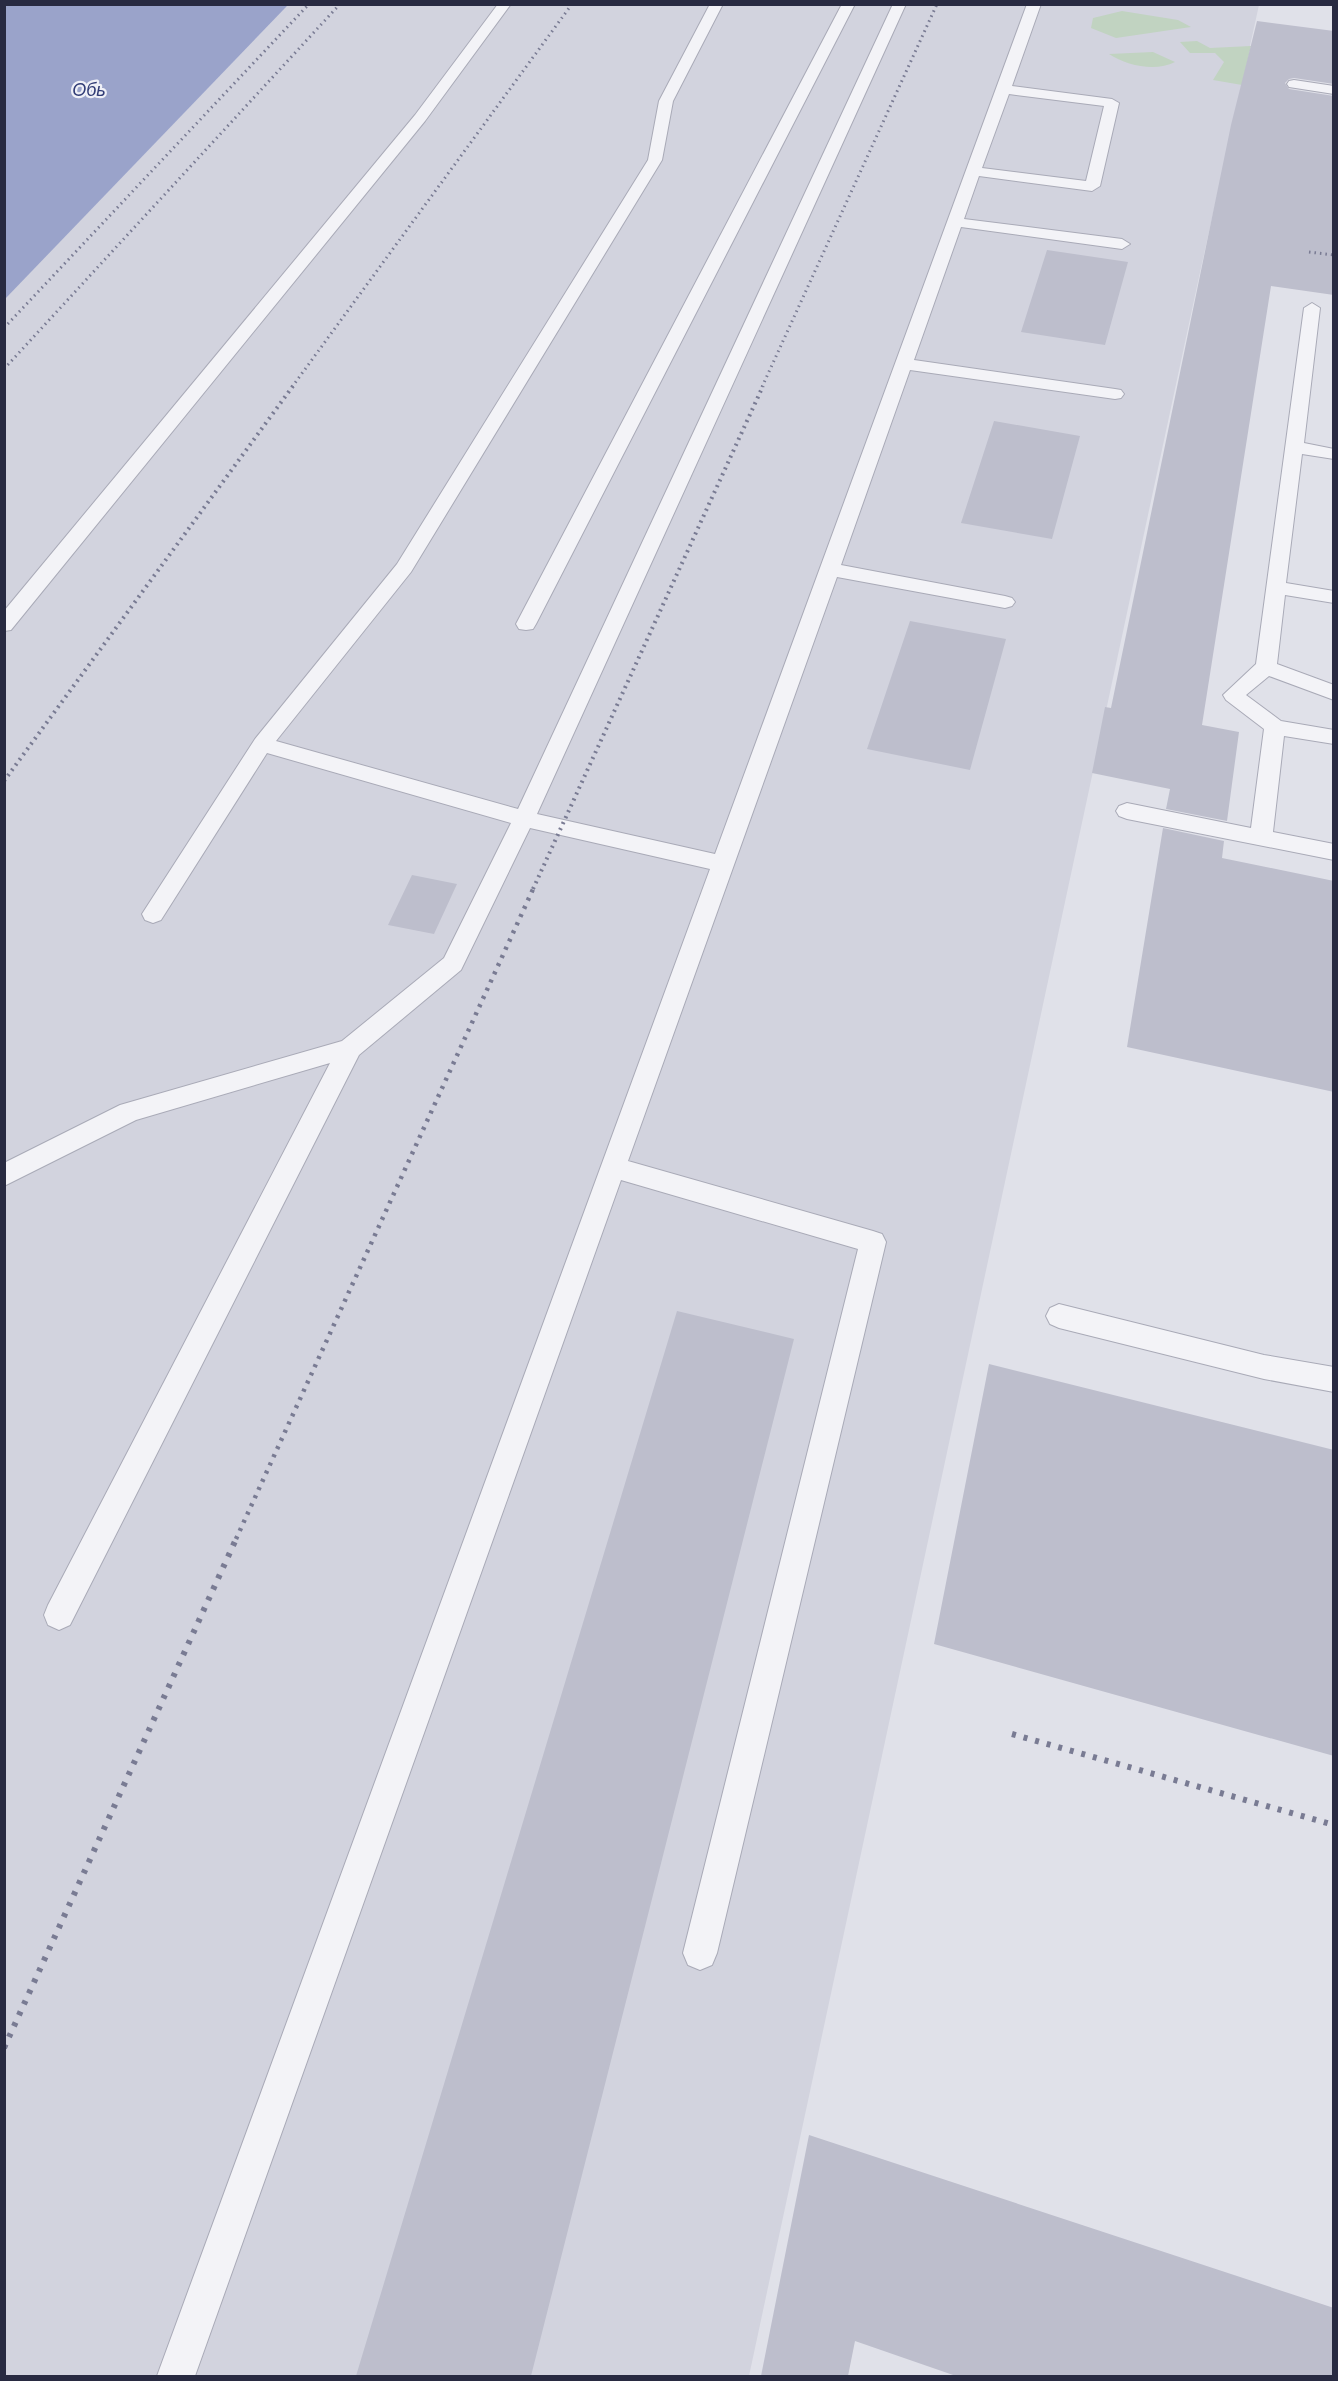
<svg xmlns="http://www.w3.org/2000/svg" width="1338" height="2381" viewBox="0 0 1338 2381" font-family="'Work Sans',sans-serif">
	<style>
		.built { fill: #d2d3de }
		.green { fill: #c1d3c1 }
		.water { fill: #9aa3ca }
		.building { fill: #bdbecc }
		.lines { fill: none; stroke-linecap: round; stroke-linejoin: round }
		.lane-casing { stroke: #a9aab7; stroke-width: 2 }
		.lane { fill: #f3f3f7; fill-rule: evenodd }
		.rail-far3 { stroke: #797b93; stroke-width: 3; stroke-dasharray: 1.5 4; stroke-linecap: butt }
		.rail-far2 { stroke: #797b93; stroke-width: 4; stroke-dasharray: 2 4.5; stroke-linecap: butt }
		.rail-far1 { stroke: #797b93; stroke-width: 4.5; stroke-dasharray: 3 6; stroke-linecap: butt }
		.rail { stroke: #797b93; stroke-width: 6; stroke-dasharray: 4 8; stroke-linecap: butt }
		.labels { text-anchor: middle; stroke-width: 4.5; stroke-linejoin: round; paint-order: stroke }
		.far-water-label { font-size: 18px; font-style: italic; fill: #313c76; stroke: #eff0f7 }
	</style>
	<rect width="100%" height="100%" fill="#e0e1e9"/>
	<path class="built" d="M288,5H1259L1199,277L749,2376H5L4,299Z"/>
	<path class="green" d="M1122,11L1178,20L1191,27L1116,38L1091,28L1093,18Z
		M1197,41L1210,48L1251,46L1242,85L1213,80L1224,62L1215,53H1190L1180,42Z
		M1153,52L1175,62C1156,72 1127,66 1109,54Z"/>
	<path class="water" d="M5,4L288,5L5,299L4,5Z"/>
	<path class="building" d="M1257,21L1334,31V84L1294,78L1289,79L1285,83L1289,89L1334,96V295L1271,286L1202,725L1239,732L1227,821L1166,809L1170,789L1092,773L1105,707L1111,708L1231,125Z
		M1047,250L1128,262L1105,345L1021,332Z
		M994,421L1080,436L1052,539L961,523Z
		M910,621L1006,639L970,770L867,749Z
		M1163,828L1224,841L1222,858L1334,881V1092L1127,1047Z
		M412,875L457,884L434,934L388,925Z
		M677,1311L794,1339L531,2376H356Z
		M989,1364L1334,1450V1756L934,1644Z
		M809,2135L1334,2308V2376H956L855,2341L848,2376H761Z"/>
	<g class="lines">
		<defs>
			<path id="lane" d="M498,4H511L425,121L11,630L4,631V611L415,115Z
				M710,4H723L673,101L662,160L411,572L276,741L518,809L893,4H906L537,814L715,854L1027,4H1041L1012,86L1112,99L1119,103L1100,186L1092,191L979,176L964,219L1122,239L1130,244L1122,249L961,227L914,360L1115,389L1121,390L1124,394L1121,398L1115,399L910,370L841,565L1005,596L1012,598L1015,602L1012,606L1005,608L837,577L628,1161L873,1231L882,1234L886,1242L717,1953L712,1965L700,1970L688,1965L683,1953L858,1249L621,1180L195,2376H157L710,869L530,828L461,970L359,1055L70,1625L59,1630L48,1625L44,1615L48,1605L330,1063L136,1120L4,1186V1163L120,1105L342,1041L444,958L511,823L267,753L161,920L153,923L145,920L142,914L255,739L397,564L648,160L659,101ZM1009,94L1104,106L1086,181L982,168Z
				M842,4H855L536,624L533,629L526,630L519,629L516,624Z
				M1294,80L1334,86V94L1289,87L1287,84L1289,81Z
				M1312,303L1320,308L1304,443L1334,449V459L1302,454L1286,583L1334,591V603L1285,595L1277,664L1334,685V700L1269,676L1246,695L1281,721L1334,730V744L1284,736L1273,832L1334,844V860L1127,819L1119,816L1116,811L1119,806L1127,803L1251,828L1264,729L1226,700L1223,695L1256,664L1304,308Z
				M1059,1304L1264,1355L1334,1367V1392L1264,1379L1059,1328L1050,1324L1046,1316L1050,1308Z"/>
		</defs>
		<use href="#lane" class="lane-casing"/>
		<use href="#lane" class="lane"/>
		<path class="rail-far3" d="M1309,252L1334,255
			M4,328L309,4
			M4,369L340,4
			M292,387L572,4
			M762,387L937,4"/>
		<path class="rail-far2" d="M4,781L293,386
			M533,889L763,386"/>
		<path class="rail-far1" d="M236,1539L534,887"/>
		<path class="rail" d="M1012,1734L1334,1825
			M4,2048L237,1537"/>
	</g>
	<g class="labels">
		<g class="far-water-label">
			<text x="89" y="96">Обь</text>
		</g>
	</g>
	<rect width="1338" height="2381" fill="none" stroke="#282a41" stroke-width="12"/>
</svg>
